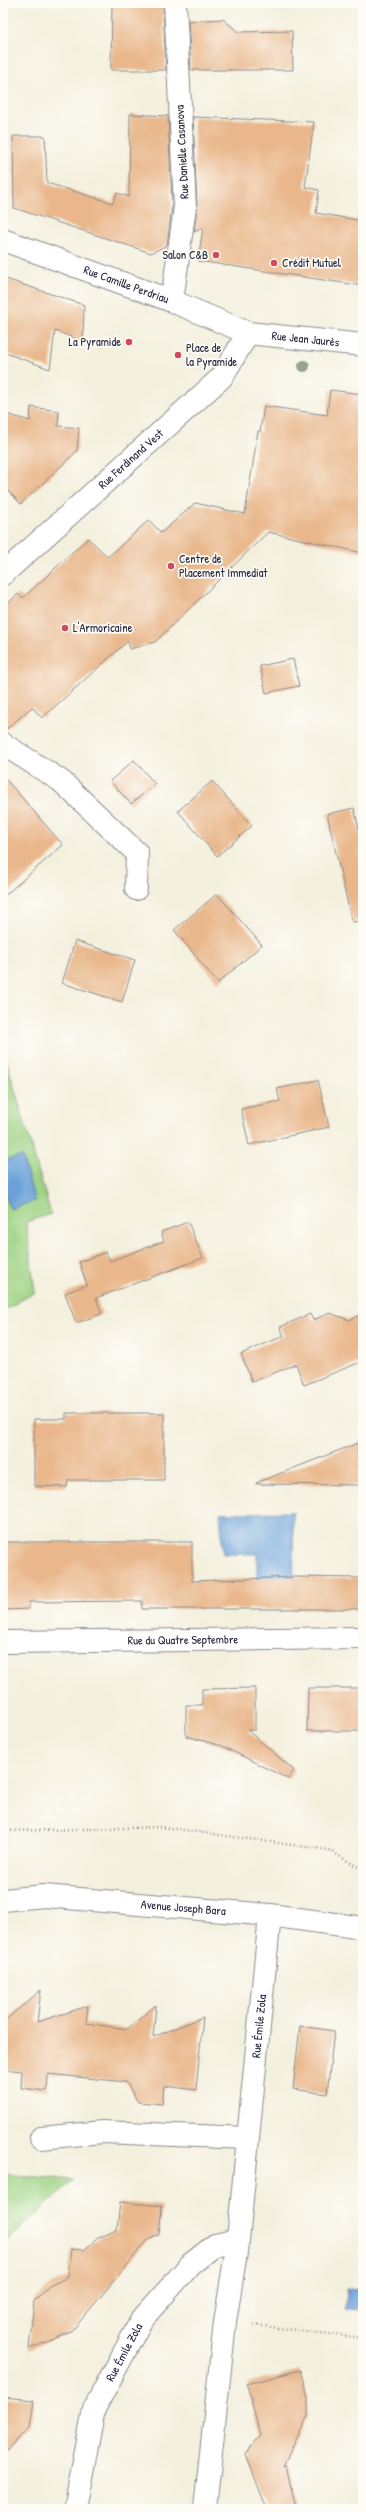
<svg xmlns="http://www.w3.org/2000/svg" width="366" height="2512" viewBox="0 0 366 2512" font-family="'Patrick Hand',sans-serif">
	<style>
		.green { fill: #9ed283; stroke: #607a5f }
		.water { fill: #6ca2d9; stroke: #47628a }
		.building { fill: #e9b78b }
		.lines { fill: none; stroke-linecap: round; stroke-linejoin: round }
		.minor-casing { stroke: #8b898c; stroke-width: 24 }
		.tertiary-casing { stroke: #8b898c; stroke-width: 24 }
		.secondary-casing { stroke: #8b898c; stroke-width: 24 }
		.path { stroke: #8b898c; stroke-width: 2.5; stroke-dasharray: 1 3; stroke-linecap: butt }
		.minor { stroke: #fff; stroke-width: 22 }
		.tertiary { stroke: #fff; stroke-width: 22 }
		.secondary { stroke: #fff; stroke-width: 22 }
		.tree { fill: #98a192 }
		.poi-dot { fill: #d1495b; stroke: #fdfcf7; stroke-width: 1.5 }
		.labels { text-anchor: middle; stroke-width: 3.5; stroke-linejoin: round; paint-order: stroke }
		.street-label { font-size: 12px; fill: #22223b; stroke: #fdfcf7 }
		.poi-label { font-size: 12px; fill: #22223b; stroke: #fdfcf7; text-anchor: start }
	</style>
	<rect width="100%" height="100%" fill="#fdfcf7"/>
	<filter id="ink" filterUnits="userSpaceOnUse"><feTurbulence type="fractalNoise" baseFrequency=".025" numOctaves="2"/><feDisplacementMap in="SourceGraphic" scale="8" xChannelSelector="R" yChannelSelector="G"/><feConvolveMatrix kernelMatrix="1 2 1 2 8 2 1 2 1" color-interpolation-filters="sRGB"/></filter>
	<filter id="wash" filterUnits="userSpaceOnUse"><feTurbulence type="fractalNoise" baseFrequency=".012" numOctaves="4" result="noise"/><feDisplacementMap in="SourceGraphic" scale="16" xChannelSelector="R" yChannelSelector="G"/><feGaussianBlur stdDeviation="0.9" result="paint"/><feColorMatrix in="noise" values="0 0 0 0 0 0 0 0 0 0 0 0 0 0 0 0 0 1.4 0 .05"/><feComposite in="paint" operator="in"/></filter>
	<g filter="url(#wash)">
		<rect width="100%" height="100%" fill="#f4f0de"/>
		<path class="green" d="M3,1049L51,1214L26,1222L35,1292L3,1311Z
			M3,2174L74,2180L19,2229L3,2247Z"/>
		<path class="water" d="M22,1156L35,1201L10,1209L3,1186V1161Z
			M293,1512L294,1592L257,1591V1554H223L220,1513Z
			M347,2289L363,2290V2310L346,2309Z"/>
		<g id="blocks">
			<path class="building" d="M112,3H163L166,70H111Z
				M223,19L238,32L292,31L293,70H191L188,21Z
				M130,114L168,116L172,206L167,245L151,253L14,208L13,136H45L47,183L113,203L117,193L129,197Z
				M193,117L314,122L305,187L319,190L316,213L363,221V286L198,261L203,228L194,232L197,206Z
				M3,278L84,305L83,341L55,331L50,369L3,352Z
				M330,390L363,394V553L268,532L155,642L130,649L128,641L42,718L32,707L3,732V608L18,594L23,598L88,538L108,557L149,520L161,533L195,503L245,514L258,431L260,432L264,406L327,415Z
				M31,407L59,411L58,426L79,428L77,451L21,504L3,486V413L30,421Z
				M293,659L299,686L266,693L260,666Z
				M134,760L155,784L131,804L110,781Z
				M3,776L63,845L3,897Z
				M212,781L252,826L217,856L178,811Z
				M354,808L363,846V921L352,922L327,814Z
				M217,894L262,945L218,983L174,930Z
				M75,941L135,960L122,1002L62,983Z
				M318,1080L329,1127L249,1145L241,1109L280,1101L277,1089Z
				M188,1222L203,1258L96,1298L102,1314L76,1323L65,1293L87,1285L79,1262L106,1252L110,1261L164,1241L161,1232Z
				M330,1313L349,1320L363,1314V1361L304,1385L296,1364L252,1382L241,1354L284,1336L280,1327L310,1314L313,1320Z
				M66,1413H164V1480H68L67,1487L34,1486V1419H66Z
				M363,1441V1485L256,1484V1483Z
				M3,1542H192V1581L294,1577L363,1578V1609H142V1601L29,1602V1609L3,1610Z
				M255,1688V1730H247L294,1770L288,1779L222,1746L186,1736V1705H202V1689Z
				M308,1688H363L362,1731H307Z
				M41,1990L37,2022L88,2006L86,2023L127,2029L156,2005L153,2037L203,2017L196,2090L164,2086L162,2104L138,2102L126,2082L48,2074L47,2091L21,2088L22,2071L3,2069V2022Z
				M300,2026L334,2031L327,2094L293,2089Z
				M120,2202L162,2206L159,2235L148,2240L71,2332L29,2349L34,2301L49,2286L68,2277L71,2249L84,2250L98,2238L117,2230Z
				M300,2370L308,2398V2416L283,2466L286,2465L296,2509H267L246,2455L250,2445L260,2435L247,2384Z
				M3,2397L34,2400L30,2428L3,2453Z"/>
		</g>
	</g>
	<g filter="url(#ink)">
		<use href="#blocks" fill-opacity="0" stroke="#8b898c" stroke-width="1"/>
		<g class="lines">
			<defs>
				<g id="minor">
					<path d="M172,301L185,207L175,3"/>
					<path d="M3,744L61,781L137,853L136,889"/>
					<path id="s1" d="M3,1642L363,1638"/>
					<path d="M41,2138L102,2132L247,2138"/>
					<path id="s2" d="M75,2509L94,2409L142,2319L191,2264L215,2245L238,2240"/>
					<path id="s3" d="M205,2509L225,2322L238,2240L270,1915"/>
				</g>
				<g id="tertiary">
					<path id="s4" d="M3,574L222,377L248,333"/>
					<path id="s5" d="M3,1900L44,1896L270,1915L363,1928"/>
				</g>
				<g id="secondary">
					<path id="s6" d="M3,240L172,301L248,333L363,345"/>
				</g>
			</defs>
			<use href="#minor" class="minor-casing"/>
			<use href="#tertiary" class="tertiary-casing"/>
			<use href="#secondary" class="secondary-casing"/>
			<path class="path" d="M3,1831L161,1827L329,1850L363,1870
				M254,2325L363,2338"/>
			<use href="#minor" class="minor"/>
			<use href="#tertiary" class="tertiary"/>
			<use href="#secondary" class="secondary"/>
		</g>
		<circle class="tree" cx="304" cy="366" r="6"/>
	</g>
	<g class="poi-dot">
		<circle cx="216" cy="255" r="4"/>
		<circle cx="274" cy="263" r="4"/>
		<circle cx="129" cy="342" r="4"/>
		<circle cx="178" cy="355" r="4"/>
		<circle cx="171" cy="566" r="4"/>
		<circle cx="65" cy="628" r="4"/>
	</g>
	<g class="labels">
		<g class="street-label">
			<text transform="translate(182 152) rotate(-93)" y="4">Rue Danielle Casanova</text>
			<text dy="4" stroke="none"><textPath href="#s6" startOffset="131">Rue Camille Perdriau</textPath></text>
			<text dy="4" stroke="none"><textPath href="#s6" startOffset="320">Rue Jean Jaurès</textPath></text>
			<text dy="4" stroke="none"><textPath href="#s4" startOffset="172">Rue Ferdinand Vest</textPath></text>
			<text dy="4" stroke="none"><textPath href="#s1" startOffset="180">Rue du Quatre Septembre</textPath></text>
			<text dy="4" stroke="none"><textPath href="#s5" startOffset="181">Avenue Joseph Bara</textPath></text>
			<text dy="4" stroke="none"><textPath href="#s3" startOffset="486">Rue Émile Zola</textPath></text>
			<text dy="4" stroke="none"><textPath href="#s2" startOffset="166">Rue Émile Zola</textPath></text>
		</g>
		<g class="poi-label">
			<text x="208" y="259" text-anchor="end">Salon C&amp;B</text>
			<text x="282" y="267">Crédit Mutuel</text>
			<text x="121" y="346" text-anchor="end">La Pyramide</text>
			<text x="186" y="352">Place de<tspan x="186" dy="14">la Pyramide</tspan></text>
			<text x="179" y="563">Centre de<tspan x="179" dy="14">Placement Immediat</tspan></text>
			<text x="73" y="632">L'Armoricaine</text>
		</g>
	</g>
	<rect width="366" height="2512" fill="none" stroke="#fdfcf7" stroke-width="16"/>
</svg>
